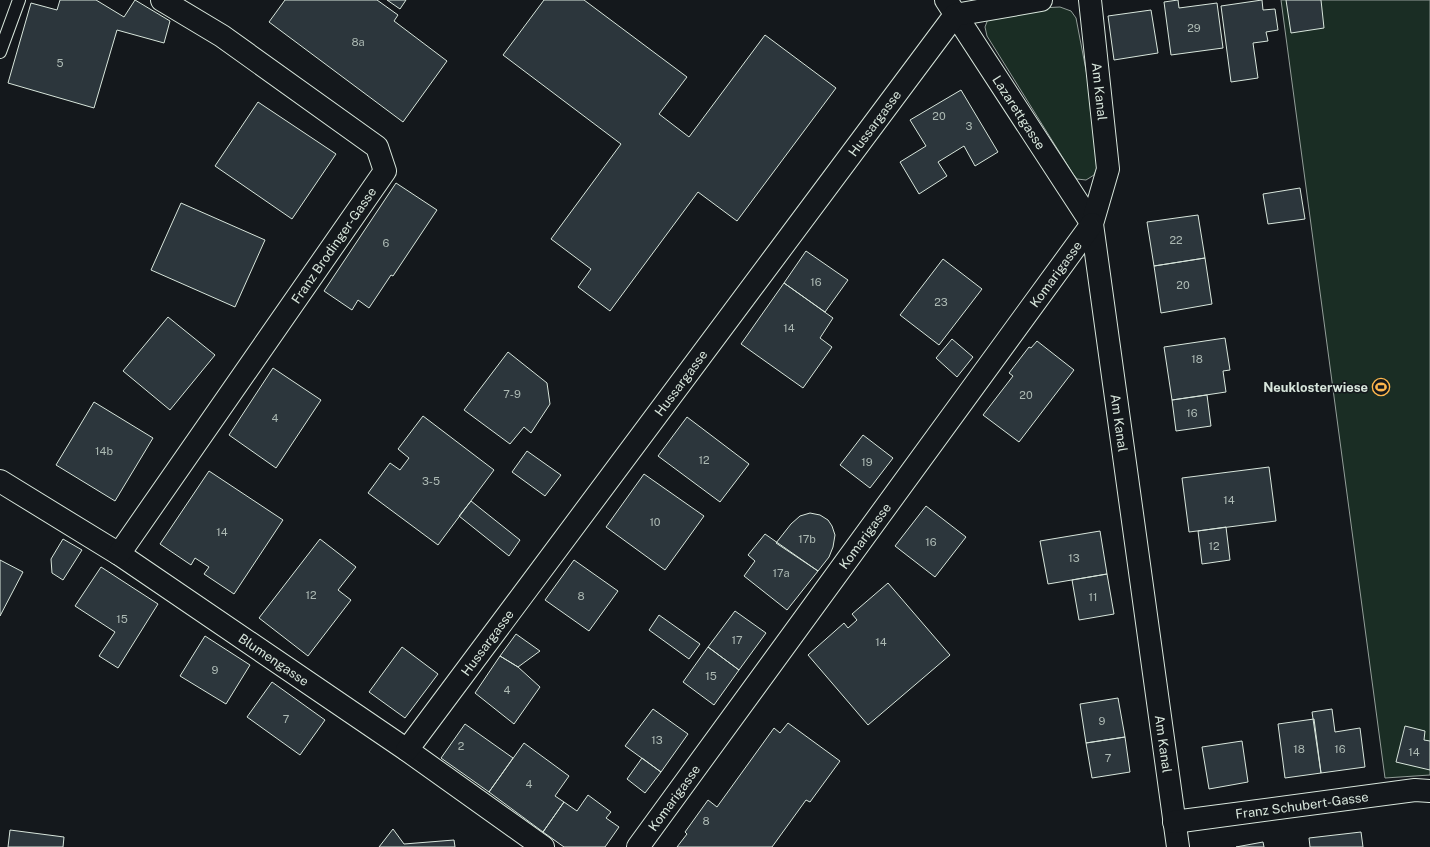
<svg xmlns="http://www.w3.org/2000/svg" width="1430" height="847" viewBox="0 0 1430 847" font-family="'Public Sans',sans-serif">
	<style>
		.green { fill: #1a2d24; stroke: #939e99 }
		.building { fill: #2c363c; stroke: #d8e6dc }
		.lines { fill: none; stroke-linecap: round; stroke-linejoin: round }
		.lane-casing { stroke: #d8e6dc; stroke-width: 14 }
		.street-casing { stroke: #d8e6dc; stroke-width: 24 }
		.lane { stroke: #14181c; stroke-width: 12 }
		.street { stroke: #14181c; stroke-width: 22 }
		.labels { text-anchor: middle; stroke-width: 3; stroke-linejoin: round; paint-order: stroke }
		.number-label { font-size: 11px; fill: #adbab4 }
		.street-label { font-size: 13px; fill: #d8e6dc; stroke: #14181c }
		.poi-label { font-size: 13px; font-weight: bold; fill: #d8e6dc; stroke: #14181c; text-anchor: end }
	</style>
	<rect width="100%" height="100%" fill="#14181c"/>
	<path class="green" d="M1281,0H1430V775L1385,778Z
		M1060,7L1071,11L1076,18L1094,112L1098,166L1094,175L1086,180L1077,179L1073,174L987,36L985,27L988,19L1040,8Z"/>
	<path class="building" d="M60,0H96L124,17L135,0L170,21L164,43L117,30L94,108L8,83L31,3L57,10Z
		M285,0H377L398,15L394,21L447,61L403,122L269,22Z
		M387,0H406L400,9Z
		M544,0H584L687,77L659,114L689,137L765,35L836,88L737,221L698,192L610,311L578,287L591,269L551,239L621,144L503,55Z
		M1178,0L1179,8L1217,3L1223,48L1171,55L1164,2Z
		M1262,0L1263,10L1275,9L1278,30L1266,32L1268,41L1253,43L1258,78L1231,82L1221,6Z
		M1286,0H1321L1324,28L1291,33Z
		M1151,10L1158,53L1114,60L1108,16Z
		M961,90L998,152L975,166L964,146L938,162L947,176L919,194L900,162L926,146L910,120Z
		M258,102L336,154L292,219L215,166Z
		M396,183L437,210L393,276L391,275L369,308L358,300L352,310L324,291Z
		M1300,188L1305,219L1268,224L1263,194Z
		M181,203L265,240L235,307L151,270Z
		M1198,215L1205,258L1154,266L1147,222Z
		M806,251L848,280L825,312L784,283Z
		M1205,258L1212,304L1161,313L1154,266Z
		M943,259L982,289L939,345L900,315Z
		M784,283L833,318L820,338L832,347L803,388L741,344Z
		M168,317L215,355L170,410L123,371Z
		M1225,338L1230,370L1223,371L1226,392L1172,400L1164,347Z
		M952,339L973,357L957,377L936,358Z
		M1037,341L1074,370L1019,442L983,415L1013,376L1009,373L1029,347L1031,348Z
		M508,352L547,383L550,404L531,433L524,427L510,444L464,410Z
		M273,368L321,400L276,468L229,435Z
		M1207,395L1211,426L1176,431L1172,400Z
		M94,402L153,438L115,501L56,465Z
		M423,416L494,470L438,545L368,493L390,463L400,470L409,458L398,449Z
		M687,417L749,464L720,502L658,456Z
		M863,435L893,458L870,488L840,465Z
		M527,451L561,475L545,496L512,472Z
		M1269,467L1276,521L1189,532L1182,478Z
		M209,471L283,520L234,594L204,574L209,567L195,558L191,565L160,544Z
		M644,474L704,516L665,570L606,527Z
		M471,501L520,540L509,556L459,516Z
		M926,506L966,537L935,577L895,546Z
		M810,513L820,515L828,520L832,526L835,535L833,547L829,557L818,571L776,543L791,524L800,516Z
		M1226,527L1230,560L1202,564L1198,531Z
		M1100,531L1107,574L1048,584L1040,541Z
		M765,534L818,571L787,610L744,576L755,561L748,555Z
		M63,539L82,550L63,580L52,573L51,559Z
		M320,539L356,567L338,590L351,600L308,656L259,618Z
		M0,560L23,572L0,616Z
		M574,560L618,591L589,631L545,600Z
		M101,567L158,604L118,668L99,656L115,632L75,606Z
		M1107,574L1114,614L1079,620L1072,580Z
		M888,583L950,655L868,725L808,655L844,623L848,628L857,620L852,614Z
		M735,611L766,633L739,670L708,647Z
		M659,615L700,644L689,659L649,630Z
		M516,634L540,651L518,667L500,656Z
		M205,636L250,665L226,704L180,676Z
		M402,647L438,674L405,718L369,692Z
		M708,647L739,670L714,705L683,682Z
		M500,656L518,667L540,687L514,724L475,693Z
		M272,682L325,720L300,755L247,717Z
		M1118,698L1125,737L1086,743L1080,704Z
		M653,709L688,734L661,772L625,746Z
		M1332,709L1335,732L1360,728L1365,767L1321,773L1312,712Z
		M1314,719L1321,773L1285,778L1278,724Z
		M788,723L840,761L810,802L806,800L772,847H677L687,834L685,832L708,800L717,807L774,728L780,733Z
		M465,724L513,758L489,792L441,758Z
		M1405,726L1425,731L1424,740L1430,741V770L1396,762Z
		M1125,737L1130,772L1092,778L1086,743Z
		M1242,741L1248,782L1209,789L1202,747Z
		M524,743L569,776L555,796L564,802L543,832L489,792Z
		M642,758L661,772L645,793L627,779Z
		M588,795L611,812L606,818L619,827L605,847H564L543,832L564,802L577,811Z
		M393,829L404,844L454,840L455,847H379Z
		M10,830L64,837L63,847H8Z
		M1361,832L1363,847H1310L1309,838Z
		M1263,842L1264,847H1236Z"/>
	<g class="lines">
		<defs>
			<path id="lane" d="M0,52L19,0"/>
			<g id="street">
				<path id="s1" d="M946,0L1092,224"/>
				<path id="s2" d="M1090,0L1108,169L1092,224L1178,847"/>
				<path id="s3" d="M0,481L119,554L407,750L543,847"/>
				<path id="s4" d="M119,554L385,171L377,147L222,36L162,0"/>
				<path id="s5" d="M407,750L955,15L1041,0"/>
				<path id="s6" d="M1174,822L1415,790L1430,791"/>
				<path id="s7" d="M638,847L1092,224"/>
			</g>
		</defs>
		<use href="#lane" class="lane-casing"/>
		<use href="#street" class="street-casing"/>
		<use href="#lane" class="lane"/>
		<use href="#street" class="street"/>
	</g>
	<defs>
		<symbol id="stadium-ring" viewBox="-11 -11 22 22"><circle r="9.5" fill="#14181c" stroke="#ffb74d" stroke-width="1.5"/><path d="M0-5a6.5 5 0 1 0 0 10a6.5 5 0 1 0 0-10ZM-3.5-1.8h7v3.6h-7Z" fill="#ffb74d"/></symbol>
	</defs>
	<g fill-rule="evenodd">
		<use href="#stadium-ring" x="1371" y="377" width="20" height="20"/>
	</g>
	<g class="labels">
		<g class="number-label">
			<text x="1194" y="32">29</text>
			<text x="358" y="46">8a</text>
			<text x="60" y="67">5</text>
			<text x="939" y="120">20</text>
			<text x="969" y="130">3</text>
			<text x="1176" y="244">22</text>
			<text x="386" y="247">6</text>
			<text x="816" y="286">16</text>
			<text x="1183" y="289">20</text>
			<text x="941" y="306">23</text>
			<text x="789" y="332">14</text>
			<text x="1197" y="363">18</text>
			<text x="512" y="398">7-9</text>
			<text x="1026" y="399">20</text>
			<text x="1192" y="417">16</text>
			<text x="275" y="422">4</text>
			<text x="104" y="455">14b</text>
			<text x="704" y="464">12</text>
			<text x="867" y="466">19</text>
			<text x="431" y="485">3-5</text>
			<text x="1229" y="504">14</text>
			<text x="655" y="526">10</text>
			<text x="222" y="536">14</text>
			<text x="807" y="543">17b</text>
			<text x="931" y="546">16</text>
			<text x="1214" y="550">12</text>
			<text x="1074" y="562">13</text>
			<text x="781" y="577">17a</text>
			<text x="311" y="599">12</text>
			<text x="581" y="600">8</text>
			<text x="1093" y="601">11</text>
			<text x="122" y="623">15</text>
			<text x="737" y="644">17</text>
			<text x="881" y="646">14</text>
			<text x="215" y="674">9</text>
			<text x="711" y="680">15</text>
			<text x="507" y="694">4</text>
			<text x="286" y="723">7</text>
			<text x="1102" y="725">9</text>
			<text x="657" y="744">13</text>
			<text x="461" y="750">2</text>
			<text x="1299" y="753">18</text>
			<text x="1340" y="753">16</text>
			<text x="1414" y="756">14</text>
			<text x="1108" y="762">7</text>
			<text x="529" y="788">4</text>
			<text x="706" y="825">8</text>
		</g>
		<g class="street-label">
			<text dy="5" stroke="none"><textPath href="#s2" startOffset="92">Am Kanal</textPath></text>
			<text dy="5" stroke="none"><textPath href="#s1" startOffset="134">Lazarettgasse</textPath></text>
			<text dy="5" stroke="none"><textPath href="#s5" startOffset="782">Hussargasse</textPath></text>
			<text dy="5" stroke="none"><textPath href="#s4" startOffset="376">Franz Brodinger-Gasse</textPath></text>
			<text dy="5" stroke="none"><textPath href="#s7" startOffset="709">Komarigasse</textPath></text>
			<text dy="5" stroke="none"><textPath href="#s5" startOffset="458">Hussargasse</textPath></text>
			<text dy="5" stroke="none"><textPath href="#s2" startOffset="428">Am Kanal</textPath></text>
			<text dy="5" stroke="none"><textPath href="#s7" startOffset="385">Komarigasse</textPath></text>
			<text dy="5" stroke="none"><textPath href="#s5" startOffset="134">Hussargasse</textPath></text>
			<text dy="5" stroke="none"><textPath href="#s3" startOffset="327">Blumengasse</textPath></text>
			<text dy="5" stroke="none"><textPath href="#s2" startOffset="752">Am Kanal</textPath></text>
			<text dy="5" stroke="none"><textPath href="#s7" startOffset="61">Komarigasse</textPath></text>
			<text dy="5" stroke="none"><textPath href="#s6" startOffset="129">Franz Schubert-Gasse</textPath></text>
		</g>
		<g class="poi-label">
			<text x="1368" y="392">Neuklosterwiese</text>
		</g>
	</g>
</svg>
